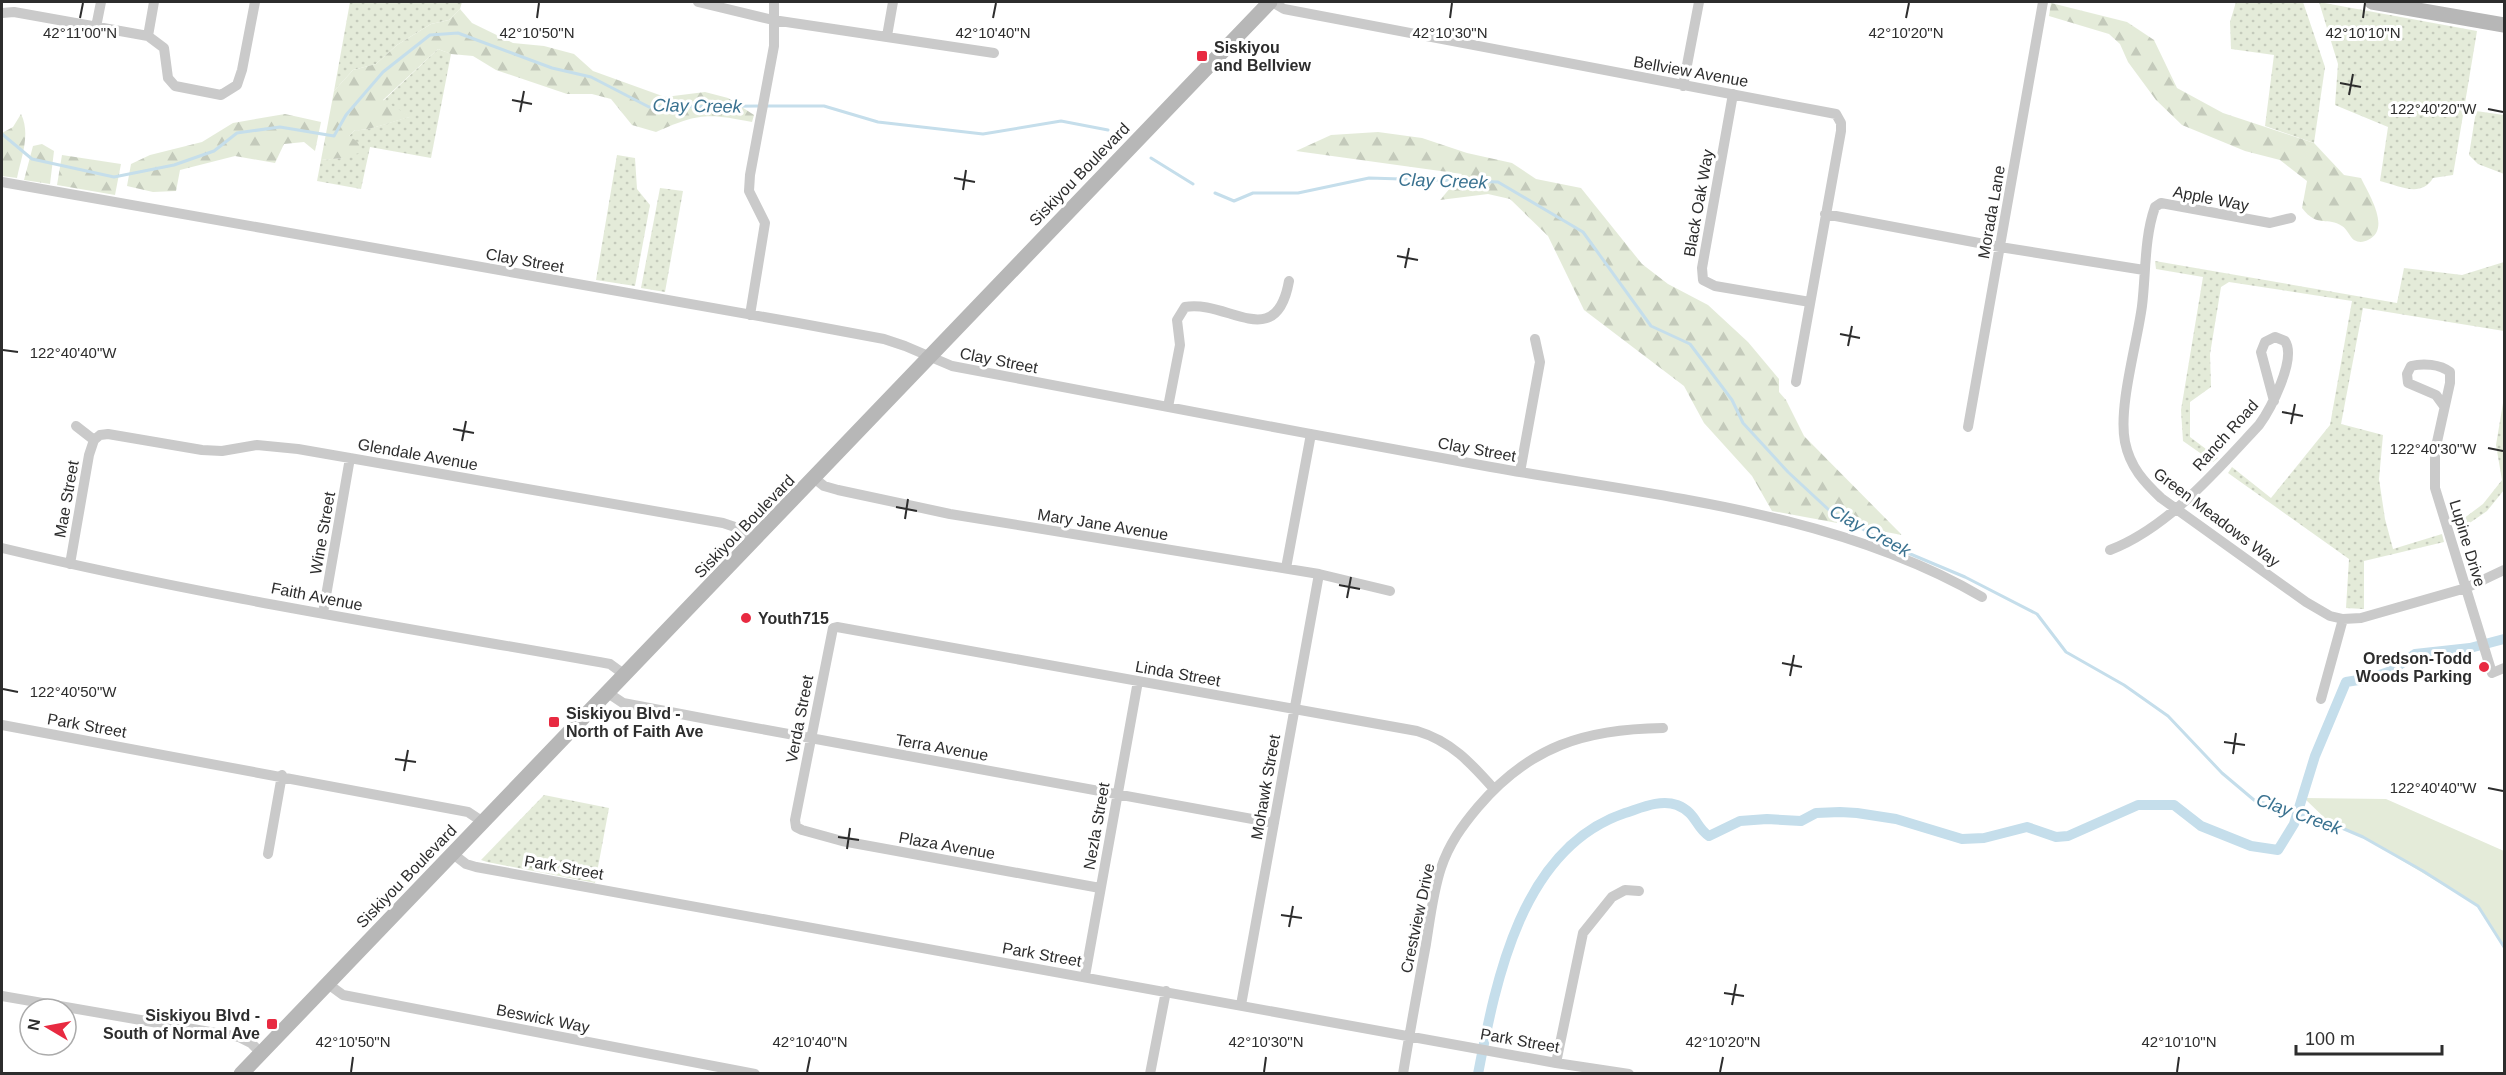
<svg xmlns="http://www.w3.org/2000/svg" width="2506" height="1075" viewBox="0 0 2506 1075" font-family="Arial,sans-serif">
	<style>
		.grass { fill: url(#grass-dots) }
		.forest { fill: url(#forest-firs) }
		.park { fill: #e4ebd9 }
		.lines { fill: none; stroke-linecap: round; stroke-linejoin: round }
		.stream { stroke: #c5deeb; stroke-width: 3 }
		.canal { stroke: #c5deeb; stroke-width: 10 }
		.street { stroke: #cacaca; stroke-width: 10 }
		.secondary { stroke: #b7b7b7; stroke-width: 15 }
		.ticks { fill: none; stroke: #2d2d2d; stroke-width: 2 }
		.poi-dot { fill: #e82a41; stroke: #fff; stroke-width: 2 }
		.labels { text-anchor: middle; stroke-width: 6; stroke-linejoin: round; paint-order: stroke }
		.poi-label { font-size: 16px; font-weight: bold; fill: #2d2d2d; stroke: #fff; text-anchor: start }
		.street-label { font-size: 16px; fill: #2d2d2d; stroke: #fff }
		.water-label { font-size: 18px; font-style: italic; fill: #3a7290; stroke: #fff }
		.ticks-label { font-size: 15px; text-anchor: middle; fill: #2d2d2d; stroke: #fff; stroke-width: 6; stroke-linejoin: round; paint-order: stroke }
	</style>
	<defs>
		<pattern id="grass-dots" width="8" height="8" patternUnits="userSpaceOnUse" patternTransform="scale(1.5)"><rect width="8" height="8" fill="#e4ebd9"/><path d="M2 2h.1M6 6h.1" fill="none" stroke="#c4cabb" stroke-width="1.8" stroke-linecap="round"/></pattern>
		<pattern id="forest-firs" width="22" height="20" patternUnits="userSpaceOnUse" patternTransform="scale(1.5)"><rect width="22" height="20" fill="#e4ebd9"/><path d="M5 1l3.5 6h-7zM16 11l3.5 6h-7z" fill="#c4cabb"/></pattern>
	</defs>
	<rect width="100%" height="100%" fill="#fff"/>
	<path class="grass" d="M350,2H462L460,9L449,20L431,24L397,45L376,64L353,70L334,91Z
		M2236,2H2303L2325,67L2314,143L2265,126L2274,55L2231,49L2230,22Z
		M2319,2L2477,31L2453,175L2433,178C2421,198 2400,186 2380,181L2388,127L2335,105L2338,64Z
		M438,49L451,54L431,158L370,147L361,189L317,181L321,160L343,158L349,136L355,130C366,132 395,120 410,117L383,101Z
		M2476,111L2504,115V174L2478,164L2469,155Z
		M617,155L635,158L637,189L650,205L635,286L596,280Z
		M660,188L683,191L665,292L641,288Z
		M2155,261L2397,303L2404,268L2462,275L2504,262V331L2363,308L2341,424L2383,435L2379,479L2385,519L2393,549L2442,534L2444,542L2364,561V609L2346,608L2349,559L2228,473L2232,467L2271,498L2330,425L2352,301L2229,282L2221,287L2210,354L2211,387L2190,402V437L2218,458L2213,462L2183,441L2181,410L2203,277L2156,269Z
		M2504,397V490L2487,511L2458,531L2455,525L2483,504L2502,480L2496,445Z
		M544,795L609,808L595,883L487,862L481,860Z"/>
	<path class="forest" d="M2051,3L2127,22L2154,40L2177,88L2223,113L2314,143L2344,175L2361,178C2368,193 2392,229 2368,240C2364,242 2359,243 2354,240C2350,237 2347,229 2342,226C2328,216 2318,229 2302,208L2307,181L2280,160L2245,151L2182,125L2156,100L2128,62L2120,44L2109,34L2049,16Z
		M460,9L472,23L513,43L544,46L574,54L593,71L665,97L705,92L728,98L754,115L752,122C708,113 698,113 656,132L632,125L611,99L592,94H567L496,70L473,56L451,54L438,49L383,100L411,117C396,120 366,132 355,130L349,136L361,144L359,153L343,158L321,160L334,91L353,70L376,64L397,45L431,24L449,20Z
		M21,114C31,134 21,158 17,178L2,176V133L13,127Z
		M285,114L321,122L315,151L304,142L284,144L275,163L235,156L180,170L176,191L153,192L127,186L131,164L150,155L202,142L233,123Z
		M1378,132L1422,138L1467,153L1512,163L1536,179L1581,188L1642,264L1668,284L1708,305L1748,342L1779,379V392L1786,400L1804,436L1902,535L1772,511L1752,476L1704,423L1684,386L1584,310L1548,236L1510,199L1488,194L1440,200L1462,174L1296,151L1331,135Z
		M42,144L54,151L50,184L24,180L33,146Z
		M62,155L121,164L115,195L57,185Z"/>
	<path class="park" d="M2304,798L2386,799L2504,851V947L2478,906L2363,837L2330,823Z"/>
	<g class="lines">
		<path class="stream" d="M767,106H824L878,122L983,134L1061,121L1108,130
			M2,134L32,159L114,177L174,165L214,151L237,133L280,127L334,136L346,115L383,72L430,35L458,33L552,68L591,77L649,107L760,106
			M1151,158L1193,184
			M1215,193L1234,201L1253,193H1298L1369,178L1498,182L1583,232L1651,326L1690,344L1732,400L1743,423L1788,472L1829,510L1896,548L1965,577L2037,614L2066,652L2124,685L2168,716L2222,773L2254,800L2330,823L2363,837L2423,871L2478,906L2504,947"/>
		<path class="canal" d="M1478,1074C1496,980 1521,848 1625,813C1641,808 1660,799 1677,805C1697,813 1695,827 1709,836L1740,821L1767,819L1801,821L1816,813L1840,812L1857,813L1896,819L1962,839L1984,838L2027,827L2056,837L2068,836L2138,805H2174L2201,826L2251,846L2278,850L2294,824L2315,756L2346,682L2371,678L2391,671L2415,654L2470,648L2504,639"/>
		<path class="street" d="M698,2L773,20L994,53
			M1272,2L1284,9L1836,114L1841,123V131L1796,382
			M2,13L14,12L148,36L164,48L168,78L175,86L221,95L237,85L242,70L255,2
			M96,27L101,2
			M148,36L154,2
			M887,36L893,2
			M1683,86L1699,2
			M1733,94L1702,268L1703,280L1715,286L1810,302
			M2,182L798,323L884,339L905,346L952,366C1132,400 1311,435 1491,467C1655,496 1836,512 1982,597
			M1825,214L2000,247L2144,270
			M2291,218L2270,223L2161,203L2155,207C2144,238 2146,274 2142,306C2137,344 2118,407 2125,442C2130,467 2144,482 2161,498L2306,602L2330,616L2343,619L2361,618L2466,588L2504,570
			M750,315L765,223L749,191L750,175L774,46V2
			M2444,406L2436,395L2408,383L2407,374L2411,366C2423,363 2440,364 2450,372V383L2435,451V488L2492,673L2504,668
			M1168,407L1180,345L1177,320L1185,307C1227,299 1276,354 1289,281
			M76,426L94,440
			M1968,427L2043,2
			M94,440L100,435L108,434L202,450L222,451L257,445L298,449L723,523L741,529L754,541
			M1520,472L1540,362L1535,339
			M814,478L824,486L838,490L950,514L1319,574L1390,591
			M2,548C202,596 407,628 610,664L625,675
			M2110,550C2168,528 2217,470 2259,425C2270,410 2297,359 2285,341L2275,337L2265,342L2261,352L2274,401
			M70,564L89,455L94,440
			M1286,568L1311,434
			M323,613L350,458
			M608,693L623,703L712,720L1274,823
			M2321,699L2343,619
			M2,725L468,812L483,822
			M268,854L282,775
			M453,854L466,864L476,867L1556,1063L1629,1074
			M1100,888L842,841L802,830L796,827L795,820L833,628L837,627L1417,731C1451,741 1471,763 1494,789
			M1085,976L1138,681
			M328,984L343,995L755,1074
			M2,996L239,1037L251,1043L261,1053
			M1241,1005L1319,574
			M1556,1063L1583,933L1612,897L1625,890L1639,891
			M1150,1074L1166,991
			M1403,1074C1410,1030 1418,987 1426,944C1430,919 1433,892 1441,868C1449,844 1462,826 1478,807C1530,746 1585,729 1663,728"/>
		<path class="secondary" d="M2372,2L2504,25
			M241,1074L1270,2"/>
	</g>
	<path class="ticks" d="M80,18L83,3M537,18L539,3M993,18L996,3M1450,18L1452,3M1906,18L1909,3M2363,18L2365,3M2340,83L2361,87M2349,95L2353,74M512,100L532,104M2488,109L2503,112M520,112L524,91M954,178L975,182M963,190L966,170M1397,256L1418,260M1405,268L1409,248M1840,334L1860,338M1848,346L1852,326M3,350L18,352M2282,412L2303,416M2291,424L2295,404M453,429L474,433M462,441L466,421M2488,448L2503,451M896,507L917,511M905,519L908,499M1339,585L1360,589M1347,598L1351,577M1782,663L1802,667M1790,676L1794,655M3,689L18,692M2224,742L2245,745M2233,754L2236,733M395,759L416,762M404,771L408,750M2488,788L2503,791M838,837L859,840M847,849L850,828M1281,915L1302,918M1289,927L1293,906M1724,993L1744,996M1732,1005L1736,984M351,1072L353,1057M807,1072L810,1057M1264,1072L1266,1057M1720,1072L1723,1057M2177,1072L2179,1057"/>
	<g class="poi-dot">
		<rect x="1196" y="50" width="12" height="12" rx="3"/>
		<circle cx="746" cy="618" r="6"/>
		<circle cx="2484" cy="667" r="6"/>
		<rect x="548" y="716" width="12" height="12" rx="3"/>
		<rect x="266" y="1018" width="12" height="12" rx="3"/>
	</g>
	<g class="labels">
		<g class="poi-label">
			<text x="1214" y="53">Siskiyou<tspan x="1214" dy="18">and Bellview</tspan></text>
			<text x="758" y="624">Youth715</text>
			<text x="2472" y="664" text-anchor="end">Oredson-Todd<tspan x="2472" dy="18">Woods Parking</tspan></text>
			<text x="566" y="719">Siskiyou Blvd -<tspan x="566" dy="18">North of Faith Ave</tspan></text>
			<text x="260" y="1021" text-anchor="end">Siskiyou Blvd -<tspan x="260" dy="18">South of Normal Ave</tspan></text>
		</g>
		<g class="street-label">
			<text transform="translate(1691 71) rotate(10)" y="6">Bellview Avenue</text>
			<text transform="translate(1079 174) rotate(-46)" y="6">Siskiyou Boulevard</text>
			<text transform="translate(2211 198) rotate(11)" y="6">Apple Way</text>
			<text transform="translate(1698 203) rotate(-80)" y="6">Black Oak Way</text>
			<text transform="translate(1991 212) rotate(-80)" y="6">Morada Lane</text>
			<text transform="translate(525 260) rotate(10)" y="6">Clay Street</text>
			<text transform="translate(999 360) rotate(11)" y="6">Clay Street</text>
			<text transform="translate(2225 435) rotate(-48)" y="6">Ranch Road</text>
			<text transform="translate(1477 449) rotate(10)" y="6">Clay Street</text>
			<text transform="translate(418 454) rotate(10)" y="6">Glendale Avenue</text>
			<text transform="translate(66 499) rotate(-80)" y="6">Mae Street</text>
			<text transform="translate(2217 517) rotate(37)" y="6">Green Meadows Way</text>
			<text transform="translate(1103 524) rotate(9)" y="6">Mary Jane Avenue</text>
			<text transform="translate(744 526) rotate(-46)" y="6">Siskiyou Boulevard</text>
			<text transform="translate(322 533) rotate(-80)" y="6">Wine Street</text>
			<text transform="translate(2468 543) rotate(73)" y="6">Lupine Drive</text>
			<text transform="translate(317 596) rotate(11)" y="6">Faith Avenue</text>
			<text transform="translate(1178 673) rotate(10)" y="6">Linda Street</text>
			<text transform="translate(799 719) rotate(-79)" y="6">Verda Street</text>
			<text transform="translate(87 725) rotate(10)" y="6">Park Street</text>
			<text transform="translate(942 747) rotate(10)" y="6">Terra Avenue</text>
			<text transform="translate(1265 787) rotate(-80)" y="6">Mohawk Street</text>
			<text transform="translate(1096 826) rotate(-80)" y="6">Nezla Street</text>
			<text transform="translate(947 845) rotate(10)" y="6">Plaza Avenue</text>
			<text transform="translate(564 867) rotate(10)" y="6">Park Street</text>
			<text transform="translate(406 876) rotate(-46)" y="6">Siskiyou Boulevard</text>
			<text transform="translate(1417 918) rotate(-78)" y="6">Crestview Drive</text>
			<text transform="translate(1042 954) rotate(10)" y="6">Park Street</text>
			<text transform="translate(543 1018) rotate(11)" y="6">Beswick Way</text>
			<text transform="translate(1520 1040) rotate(10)" y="6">Park Street</text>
		</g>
		<g class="water-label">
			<text transform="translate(697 106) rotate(1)" y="6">Clay Creek</text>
			<text transform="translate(1443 181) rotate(2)" y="6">Clay Creek</text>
			<text transform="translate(1870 531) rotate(29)" y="6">Clay Creek</text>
			<text transform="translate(2299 814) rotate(20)" y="6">Clay Creek</text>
		</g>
	</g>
	<g class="ticks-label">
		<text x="80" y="38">42°11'00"N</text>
		<text x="537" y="38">42°10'50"N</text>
		<text x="993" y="38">42°10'40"N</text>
		<text x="1450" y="38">42°10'30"N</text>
		<text x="1906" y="38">42°10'20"N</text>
		<text x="2363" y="38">42°10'10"N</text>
		<text x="2433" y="114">122°40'20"W</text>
		<text x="73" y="358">122°40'40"W</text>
		<text x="2433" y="454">122°40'30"W</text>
		<text x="73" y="697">122°40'50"W</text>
		<text x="2433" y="793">122°40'40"W</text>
		<text x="353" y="1047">42°10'50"N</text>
		<text x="810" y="1047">42°10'40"N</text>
		<text x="1266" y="1047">42°10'30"N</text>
		<text x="1723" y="1047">42°10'20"N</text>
		<text x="2179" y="1047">42°10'10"N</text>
	</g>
	<rect width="2506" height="1075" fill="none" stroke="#2d2d2d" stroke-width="6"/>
	<g transform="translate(48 1027) rotate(280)"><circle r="28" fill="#ffffff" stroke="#ababab" stroke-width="1.5"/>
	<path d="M0-4.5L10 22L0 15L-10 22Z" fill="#e82a41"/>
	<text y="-9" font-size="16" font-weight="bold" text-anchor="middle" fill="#2d2d2d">N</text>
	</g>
	<path d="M2296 1045v9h146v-9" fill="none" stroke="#2d2d2d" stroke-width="3"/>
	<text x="2305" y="1045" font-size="18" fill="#2d2d2d" stroke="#ffffff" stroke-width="4.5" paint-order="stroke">100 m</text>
</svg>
